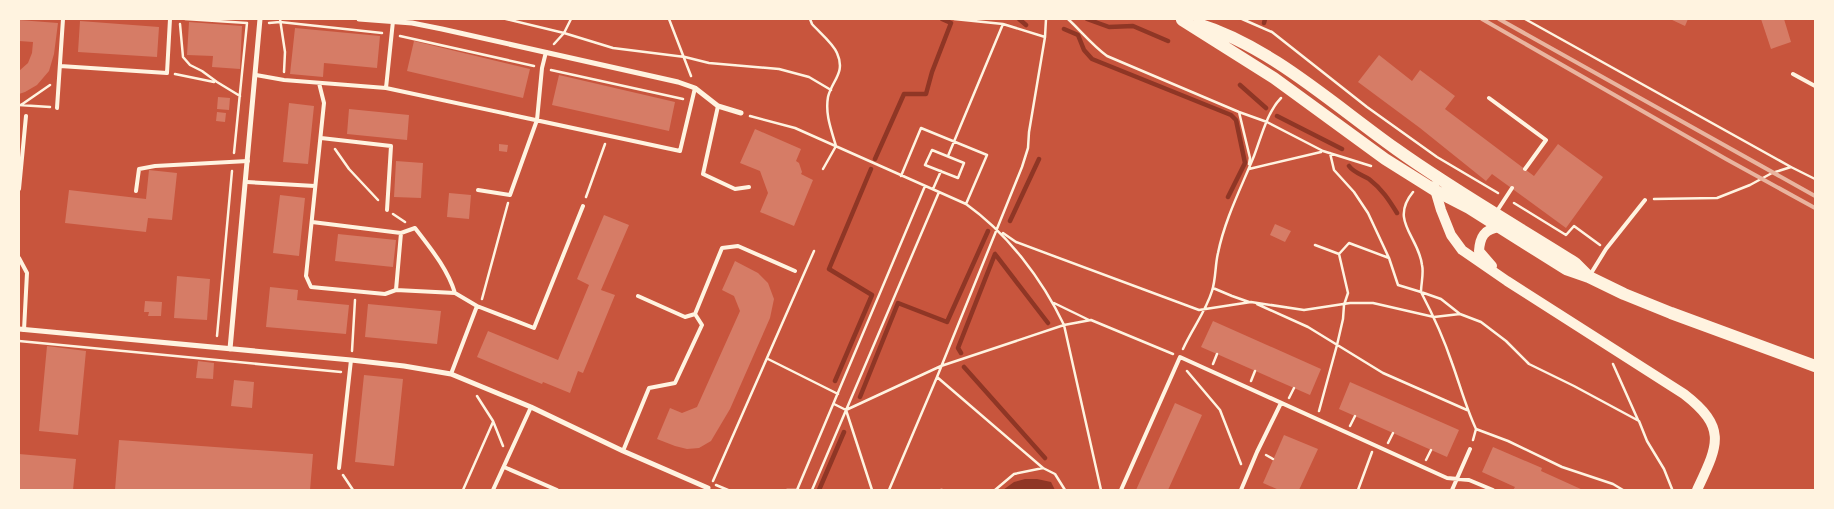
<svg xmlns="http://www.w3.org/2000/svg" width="1834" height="509" viewBox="0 0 1834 509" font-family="'DejaVu Sans',sans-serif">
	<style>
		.water { fill: #8f3625 }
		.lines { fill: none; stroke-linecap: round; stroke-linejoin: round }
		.stream { stroke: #8f3625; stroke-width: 4.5 }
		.building { fill: #d67c66 }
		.path { stroke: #fff3e0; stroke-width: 2.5 }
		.service { stroke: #fff3e0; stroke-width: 4 }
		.minor { stroke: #fff3e0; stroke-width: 5 }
		.secondary { stroke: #fff3e0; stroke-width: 10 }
		.primary { stroke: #fff3e0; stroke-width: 12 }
		.rail { stroke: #e9b49f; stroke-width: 4 }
	</style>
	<rect width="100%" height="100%" fill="#c8553d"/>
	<path class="water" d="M1025,479H1037L1051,482L1055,490H1003L1014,482Z"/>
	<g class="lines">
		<path class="stream" d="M1019,19L1026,25
			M1087,19L1109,27L1133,26L1168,41
			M1264,23L1265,19
			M1064,29L1078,35L1084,50L1092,59L1231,115L1236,120L1245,163L1228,197
			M1240,85L1266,108
			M1277,116L1342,149
			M875,159L904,94H926L932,72L951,23L942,19
			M1349,166C1354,173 1363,175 1369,179C1382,189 1389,200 1397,213
			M1010,221L1039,159
			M995,254L1048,323
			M961,353L958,348L995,254
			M964,367L1045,458
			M835,381L872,295L829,269L871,169
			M860,397L898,303L947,322L988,231
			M819,490L844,432"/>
	</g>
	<path class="building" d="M1670,19H1688L1685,26Z
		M1761,19H1784L1791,42L1771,49Z
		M19,20L58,23L54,54L49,71L37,85L25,92L19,94V71L28,63L32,53L33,42L19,41Z
		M80,21L159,27L157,57L78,52Z
		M189,22L242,26L240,69L212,67L213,56L187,55Z
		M295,28L380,36L377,68L324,63L323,77L290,74Z
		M414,41L530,69L523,98L407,71Z
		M1379,55L1412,81L1420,70L1455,96L1445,109L1534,176L1558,144L1603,177L1566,228L1492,174L1486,181L1420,128L1358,82Z
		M559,75L675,102L669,131L552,105Z
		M218,97L230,98L229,110L217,109Z
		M289,103L314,106L308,164L283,162Z
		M349,109L409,115L407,140L347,134Z
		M217,112L226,113L225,122L216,121Z
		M755,129L801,149L796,161L799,163L802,172L801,174L813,180L794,226L760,212L768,193L760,171L740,163Z
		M499,144L508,145L507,152L499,151Z
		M396,161L423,163L421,198L394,197Z
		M149,170L177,173L172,220L148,218L146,232L65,223L69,190L146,199Z
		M449,193L471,195L469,219L447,217Z
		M280,195L305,198L299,256L273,253Z
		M604,215L629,225L601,290L615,295L583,373L578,371L570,393L543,382L542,384L477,357L488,331L558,360L589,285L577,279Z
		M1275,224L1291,231L1285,242L1270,235Z
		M338,234L396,240L393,267L335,261Z
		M735,261L758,273L768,283L774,299L770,318L730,409L711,441L699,448L687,449L675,446L657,439L670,408L682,413L697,407L740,311L734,296L722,290Z
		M177,276L210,279L207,320L174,318Z
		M270,287L298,290L297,300L349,305L346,334L266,327Z
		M145,301L162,302L161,316H148L149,312H144Z
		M368,304L441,311L437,344L365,337Z
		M1213,321L1321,369L1310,395L1201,347Z
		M47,346L86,351L78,435L39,431Z
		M198,361L214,363L213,379L196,378Z
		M364,375L403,379L394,466L355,462Z
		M234,380L254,382L252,408L231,406Z
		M1350,382L1459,430L1447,457L1339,409Z
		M1175,403L1202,415L1168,490H1136Z
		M1284,435L1318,449L1299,490H1279L1263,483Z
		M119,440L313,454L310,490H115Z
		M1493,447L1542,468L1541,471L1583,490H1513L1515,487L1482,472Z
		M19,454L76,459L73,490H19Z"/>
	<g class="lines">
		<path class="path" d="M185,19L247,23L234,153
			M280,19L285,52L284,72
			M506,19L564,33L613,48L685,57L709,63L779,69L809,77L831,90
			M669,19L691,76
			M810,19L812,24C819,32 833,43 837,53C846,73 832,80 828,97C825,114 831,129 836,146L823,169
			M1068,19C1081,31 1092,45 1107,56L1239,112L1267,122L1323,151L1371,166
			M1242,19L1272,32L1367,107L1437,157L1498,193
			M1525,19L1791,167L1815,179
			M269,23L280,22L382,33
			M180,24L183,57L190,65L202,71L217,82L240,96
			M400,36L534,66
			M1045,37L1046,19
			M554,44L564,33L571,19
			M551,70L683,99
			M175,74L214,82
			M19,105L50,107
			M21,105L50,85
			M1239,112L1250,158L1249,164
			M750,116L795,128L966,204C1008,234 1042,279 1064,325L1091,320L1173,354
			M335,149L349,169L378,200
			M932,150L964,163L958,178L925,165Z
			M1330,153L1334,170L1354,192L1368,213L1389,258L1398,285L1421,292C1433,315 1444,339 1452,363C1460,385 1466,408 1476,429L1473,440
			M948,156L1003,24
			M1249,169L1321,152
			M901,176L921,128L987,155L966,204
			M933,189L941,171
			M1413,192C1389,221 1419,237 1422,265C1424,273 1421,284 1421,292L1441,299L1460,314L1481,322L1506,341L1529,364L1574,386L1639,421L1647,441L1664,469L1672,489
			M586,197L605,144
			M1654,199L1717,198L1750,185L1772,173L1791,167
			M1514,203L1566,235L1574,226L1600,245
			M393,214L405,222
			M1003,233L1016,242L1199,310L1251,302L1304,310L1350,303H1373L1434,317L1460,314
			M1315,245L1339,254L1349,243L1389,258
			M1213,288L1232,296L1249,302
			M482,299L508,203
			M1054,303L1089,320
			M1257,304L1308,327L1383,373L1467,410
			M217,336L232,171
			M19,341L341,372
			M1183,349C1192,329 1206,311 1212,291C1216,279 1215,265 1218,253C1225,219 1241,188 1254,156C1261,138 1267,112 1281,98
			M352,351L355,300
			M768,359L838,394
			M1213,364L1217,354
			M1613,364L1638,420
			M1187,371L1220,410L1241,464
			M937,377L1043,468L1055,474L1065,490
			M1251,381L1255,371
			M477,396L493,421L503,446
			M1289,398L1294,388
			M834,404L846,410L872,490
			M846,410L941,366L1064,325L1101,490
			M1319,411L1337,345L1343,319L1344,305L1348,293L1339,254
			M1350,426L1355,416
			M1476,429L1508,441L1562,467L1613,484L1623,490
			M1388,443L1393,433
			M1266,455L1273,459
			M1426,460L1431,450
			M343,475L353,490
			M713,481L814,251
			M716,485L728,490
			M463,490L493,422
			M787,490H799
			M797,490L925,186
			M812,490L939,192
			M889,490L937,377L1022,167L1028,148L1029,132L1045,37L1003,24L954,19
			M941,490H942
			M995,490L1014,474L1043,468
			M1358,490L1372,452"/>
		<path class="service" d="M60,66L167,73L170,19
			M1793,74L1815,86
			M256,75L284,80L386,88L680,151L695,88
			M319,83L324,103L306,276L311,287L385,294L396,290L455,293L477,306L534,328L583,206
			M386,88L393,21
			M1489,98L1546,140L1525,169
			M718,106L703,174L735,189L749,187
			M57,108L63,19
			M321,138L391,146L387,210
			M247,182L315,186
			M19,189L26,116
			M478,190L510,195L537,120L542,68L546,52
			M136,191L139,169L155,166L248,161
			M1497,211L1512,188
			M312,222L401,233L415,228C431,249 447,268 455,293
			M19,258L27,273L24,330
			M1590,275L1606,249L1645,200
			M396,290L401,233
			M638,296L685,317L695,314
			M451,374L477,306
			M623,451L649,388L675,383L702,325L695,314L722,248L738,246L795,271
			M504,467L557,490
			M339,468L351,360
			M493,490L531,407
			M1121,490L1180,357L1447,478L1469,480L1493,490
			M1241,490L1257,452L1281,403
			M1452,490L1470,449"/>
		<path class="minor" d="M359,19L412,23L442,29L678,82L695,88L718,106L741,113
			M19,329L351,360L404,366L451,374L531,407L623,451L708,488
			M230,349L260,19"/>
		<path class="secondary" d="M1434,186L1441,210L1451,235L1462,250L1507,281L1684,394C1728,428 1718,445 1697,490
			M1492,266L1479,251C1480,237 1484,229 1500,227"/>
		<path class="primary" d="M1182,20L1274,78L1385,159L1436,191L1469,208L1566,269L1589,277L1624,294L1671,313L1815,366
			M1198,24C1270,46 1334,105 1396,149C1453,190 1515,225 1575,263L1587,275"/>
		<path class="rail" d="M1482,19L1726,159L1815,208
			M1499,19L1815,196"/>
	</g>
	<rect width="1834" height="509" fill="none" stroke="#fff3e0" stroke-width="40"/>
</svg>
